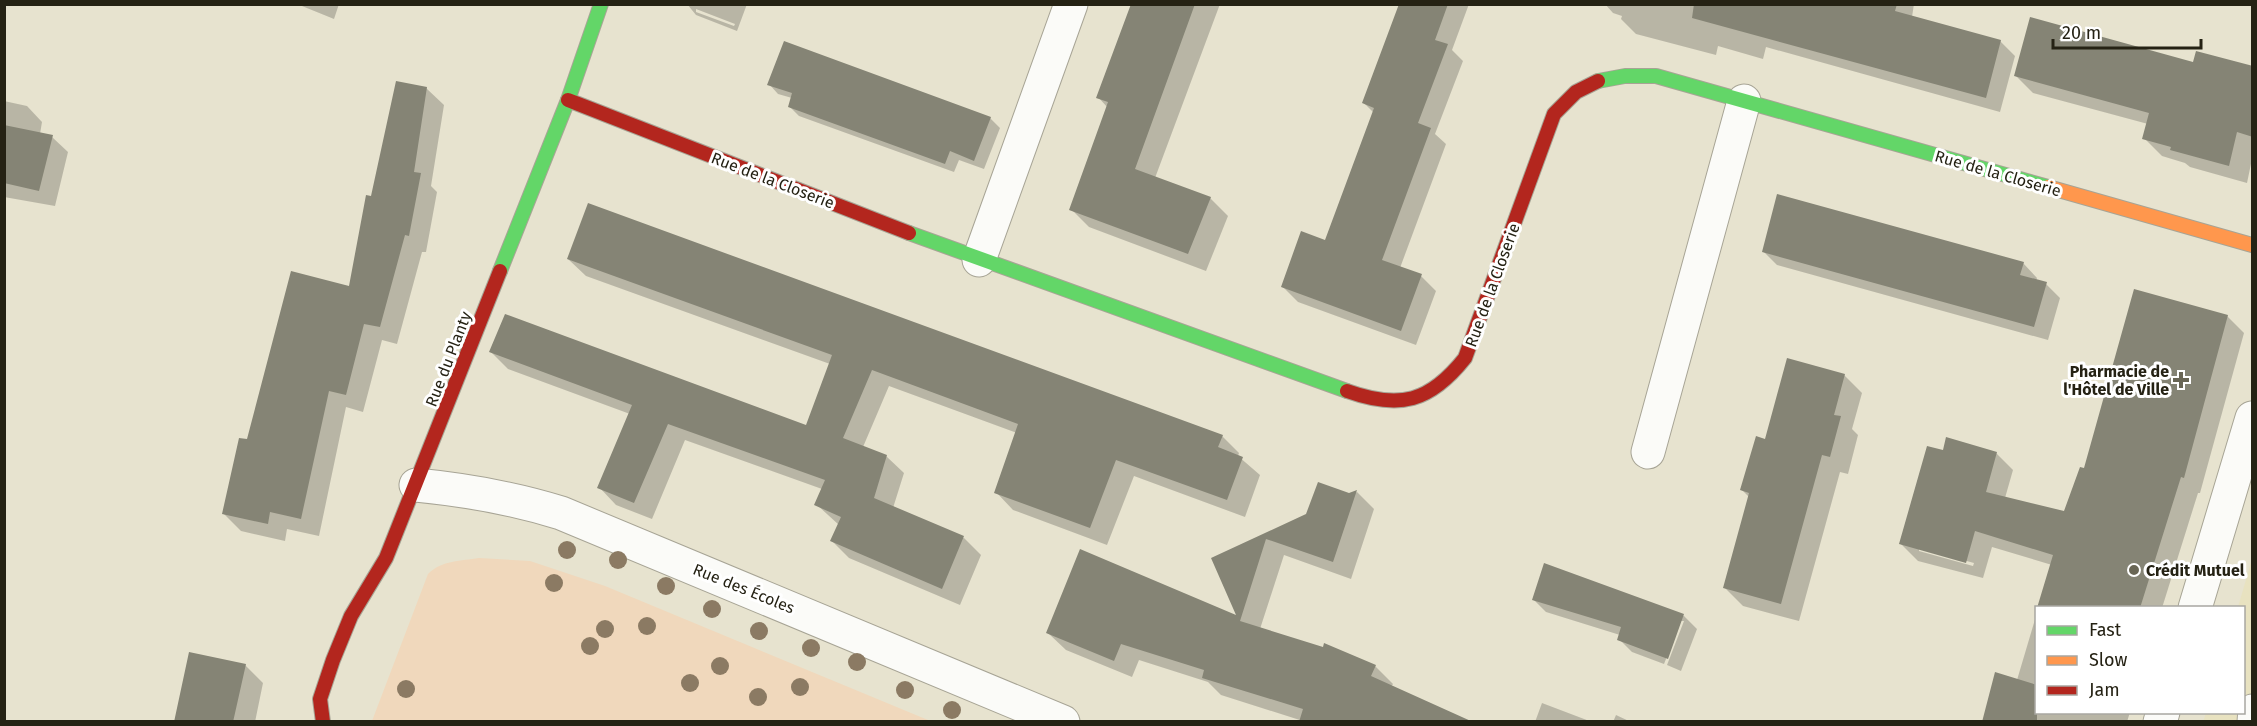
<svg xmlns="http://www.w3.org/2000/svg" width="2257" height="726" viewBox="0 0 2257 726" font-family="'Fira Sans',sans-serif">
	<style>
		.built { fill: #e8e2c0 }
		.green { fill: #f0d8bc }
		.shadow { fill: #0003; fill-rule: evenodd }
		.building { fill: #858475 }
		.lines { fill: none; stroke-linecap: round; stroke-linejoin: round }
		.lane-casing { stroke: #a7a495; stroke-width: 29 }
		.street-casing { stroke: #a7a495; stroke-width: 35 }
		.fast-casing { stroke: #a7a495; stroke-width: 16 }
		.slow-casing { stroke: #a7a495; stroke-width: 16 }
		.jam-casing { stroke: #a7a495; stroke-width: 16 }
		.lane { stroke: #fbfbf8; stroke-width: 27 }
		.street { stroke: #fbfbf8; stroke-width: 33 }
		.fast { stroke: #63d668; stroke-width: 14 }
		.slow { stroke: #ff974d; stroke-width: 14 }
		.jam { stroke: #b3261e; stroke-width: 14 }
		.tree { fill: #8b7a63 }
		.poi-dot { fill: #696655; stroke: #fff; stroke-width: 2 }
		.labels { text-anchor: middle; stroke-width: 6; stroke-linejoin: round; paint-order: stroke }
		.street-label { font-size: 16px; fill: #252214; stroke: #fff }
		.poi-label { font-size: 16px; font-weight: bold; fill: #252214; stroke: #fff; text-anchor: end }
	</style>
	<rect width="100%" height="100%" fill="#e7e3cf"/>
	<path class="built" d="M2252,559V721L2203,722L2206,713L2244,712V608L2238,607Z"/>
	<path class="green" d="M479,558L530,561L605,586L928,720L372,721L428,574C442,560 461,561 479,558Z"/>
	<path class="shadow" d="M297,4H339L334,19Z
		M687,4H747L737,31L696,15ZM696,9L735,24L734,26L696,12Z
		M1132,4H1220L1155,178L1210,198L1228,216L1206,271L1089,227L1071,209L1108,108L1098,97Z
		M1400,4H1469L1452,50L1463,61L1435,134L1446,144L1400,268L1421,276L1436,291L1416,345L1298,302L1282,286L1326,241L1374,113L1364,103Z
		M1605,4H1914L1912,17L2000,41L2015,56L2000,112L1766,47L1763,59L1718,46L1716,55L1636,34L1621,19L1622,16L1613,13Z
		M2194,64L2252,68V159L2247,183L2190,167L2185,163L2162,156L2144,138L2148,124L2033,93L2015,75Z
		M769,84L990,118L1000,128L984,169L959,160L954,172L799,116L789,106L792,98L778,94Z
		M426,88L444,105L431,186L437,192L426,252H422L397,344L382,340L363,412L346,407L319,536L287,529L285,541L241,531L224,514L248,441L350,288L372,198Z
		M4,101L27,106L42,122L40,134L52,137L68,152L55,206L4,197Z
		M1763,251L2023,263L2037,278L2036,281L2046,284L2060,298L2048,340L1777,265Z
		M568,259L1222,436L1239,453L1238,456L1260,475L1245,517L1134,476L1107,545L1013,510L996,492L1017,433L889,386L863,447L886,456L904,473L893,508L964,538L981,555L960,605L849,558L832,541L839,525L816,504L822,489L685,440L652,519L616,505L599,487L630,414L508,369L491,352L807,427L830,364L586,276Z
		M2227,316L2244,333L2200,493H2198L2162,608H2039L2052,565L1992,547L1983,578L1918,561L1901,544L1944,452L1996,453L2013,470L2005,498L2065,513ZM1919,548L1974,563L1973,566L1919,551Z
		M1844,375L1862,393L1852,429L1858,435L1848,474L1840,472L1799,621L1743,606L1725,588L1750,498L1742,490L1766,441Z
		M1357,492L1374,509L1351,579L1284,555L1260,629L1375,666L1393,684L1391,687L1306,722L1221,695L1208,682L1139,660L1132,677L1066,650L1048,633L1239,617L1213,559Z
		M1545,565L1684,616L1697,629L1681,671L1667,665L1684,621H1681L1664,664L1632,652L1619,639L1620,635L1546,612L1533,599Z
		M2036,616V712H2130L2127,722H1983L2017,680Z
		M245,665L263,683L255,722H175Z
		M1542,703L1592,722H1535Z
		M1616,715L1631,722H1613Z"/>
	<path class="building" d="M1131,4H1195L1135,169L1211,197L1188,254L1069,210L1108,102L1096,98Z
		M1399,4H1448L1435,40L1448,44L1418,123L1431,128L1382,260L1422,274L1401,331L1281,287L1301,231L1325,240L1374,108L1362,103Z
		M1694,4H1897L1895,11L2001,40L1986,98L1692,18Z
		M2030,17L2193,62L2196,51L2253,66V137L2237,132L2229,166L2170,150L2171,147L2142,139L2149,113L2014,76Z
		M784,41L991,117L974,161L950,151L945,164L788,107L792,93L767,85Z
		M396,81L427,87L414,172L421,173L409,236L405,235L380,327L364,324L346,395L329,391L301,519L270,512L268,524L222,514L239,438L247,439L291,271L349,286L366,195L371,196Z
		M4,125L53,135L39,191L4,183Z
		M1777,194L2024,262L2020,275L2047,282L2034,327L1762,252Z
		M588,203L1223,435L1218,447L1243,457L1227,500L1116,460L1090,528L994,493L1018,424L872,370L843,438L887,455L874,498L964,536L942,589L830,541L841,517L814,505L825,480L668,424L634,503L597,488L632,405L489,352L505,314L806,425L832,355L567,259Z
		M2134,289L2228,315L2184,478L2181,477L2140,608H2037L2053,555L1975,531L1966,563L1899,544L1927,446L1943,450L1946,437L1997,452L1986,492L2064,511L2080,467L2084,468Z
		M1787,358L1845,374L1834,415L1841,416L1830,457L1822,455L1781,604L1723,588L1749,493L1740,490L1756,436L1765,439Z
		M1318,482L1349,493L1357,490L1333,562L1266,539L1240,621L1323,647L1324,643L1376,665L1371,676L1473,722H1299L1303,709L1202,678L1204,670L1121,644L1114,661L1046,633L1080,549L1236,615L1211,558L1306,514Z
		M1544,563L1684,614L1668,659L1617,640L1621,627L1532,600Z
		M189,652L246,664L233,722H174Z
		M1995,672L2037,685V722H1982Z"/>
	<g class="lines">
		<defs>
			<path id="lane" d="M2251,722L2252,708"/>
			<path id="street" d="M979,260L1071,4
				M1648,452L1744,101
				M416,485C467,490 513,498 561,513L1063,722
				M2195,608L2252,418
				M2160,722L2163,712"/>
			<path id="fast" d="M1598,81L1625,76H1656L2048,187
				M909,233L1347,391
				M500,271L568,100L601,4"/>
			<path id="slow" d="M2048,187L2252,245"/>
			<path id="jam" d="M568,100L909,233
				M1347,391C1400,410 1430,402 1465,358L1554,114L1576,92L1598,81
				M323,722L320,699L333,660L351,616L386,558L500,271"/>
		</defs>
		<use href="#lane" class="lane-casing"/>
		<use href="#street" class="street-casing"/>
		<use href="#fast" class="fast-casing"/>
		<use href="#slow" class="slow-casing"/>
		<use href="#jam" class="jam-casing"/>
		<use href="#lane" class="lane"/>
		<use href="#street" class="street"/>
		<use href="#fast" class="fast"/>
		<use href="#slow" class="slow"/>
		<use href="#jam" class="jam"/>
	</g>
	<g class="tree">
		<circle cx="567" cy="550" r="9"/>
		<circle cx="618" cy="560" r="9"/>
		<circle cx="554" cy="583" r="9"/>
		<circle cx="666" cy="586" r="9"/>
		<circle cx="712" cy="609" r="9"/>
		<circle cx="647" cy="626" r="9"/>
		<circle cx="605" cy="629" r="9"/>
		<circle cx="759" cy="631" r="9"/>
		<circle cx="590" cy="646" r="9"/>
		<circle cx="811" cy="648" r="9"/>
		<circle cx="857" cy="662" r="9"/>
		<circle cx="720" cy="666" r="9"/>
		<circle cx="690" cy="683" r="9"/>
		<circle cx="800" cy="687" r="9"/>
		<circle cx="406" cy="689" r="9"/>
		<circle cx="905" cy="690" r="9"/>
		<circle cx="758" cy="697" r="9"/>
		<circle cx="952" cy="710" r="9"/>
	</g>
	<g class="poi-dot">
		<path d="M2178 371h6v6h6v6h-6v6h-6v-6h-6v-6h6z"/>
		<circle cx="2134" cy="570" r="6"/>
	</g>
	<g class="labels">
		<g class="street-label">
			<text transform="translate(1998 173) rotate(16)" y="6">Rue de la Closerie</text>
			<text transform="translate(773 180) rotate(21)" y="6">Rue de la Closerie</text>
			<text transform="translate(1492 285) rotate(-70)" y="6">Rue de la Closerie</text>
			<text transform="translate(448 359) rotate(-69)" y="6">Rue du Planty</text>
			<text transform="translate(744 588) rotate(22)" y="6">Rue des Écoles</text>
		</g>
		<g class="poi-label">
			<text x="2169" y="377">Pharmacie de<tspan x="2169" dy="18">l'Hôtel de Ville</tspan></text>
			<text x="2146" y="576" text-anchor="start">Crédit Mutuel</text>
		</g>
	</g>
	<rect width="2257" height="726" fill="none" stroke="#252214" stroke-width="12"/>
	<rect x="2035" y="606" width="210" height="108" fill="#ffffff" stroke="#a8a7a1" stroke-width="1.5"/>
	<rect x="2047" y="626" width="30" height="9" fill="#63d668" stroke="#a8a7a1" stroke-width="1.5"/>
	<text x="2089" y="636" font-size="18" fill="#252214">Fast</text>
	<rect x="2047" y="656" width="30" height="9" fill="#ff974d" stroke="#a8a7a1" stroke-width="1.5"/>
	<text x="2089" y="666" font-size="18" fill="#252214">Slow</text>
	<rect x="2047" y="686" width="30" height="9" fill="#b3261e" stroke="#a8a7a1" stroke-width="1.5"/>
	<text x="2089" y="696" font-size="18" fill="#252214">Jam</text>
	<path d="M2053 39v9h148v-9" fill="none" stroke="#252214" stroke-width="3"/>
	<text x="2062" y="39" font-size="18" fill="#252214" stroke="#ffffff" stroke-width="4.5" paint-order="stroke">20 m</text>
</svg>
